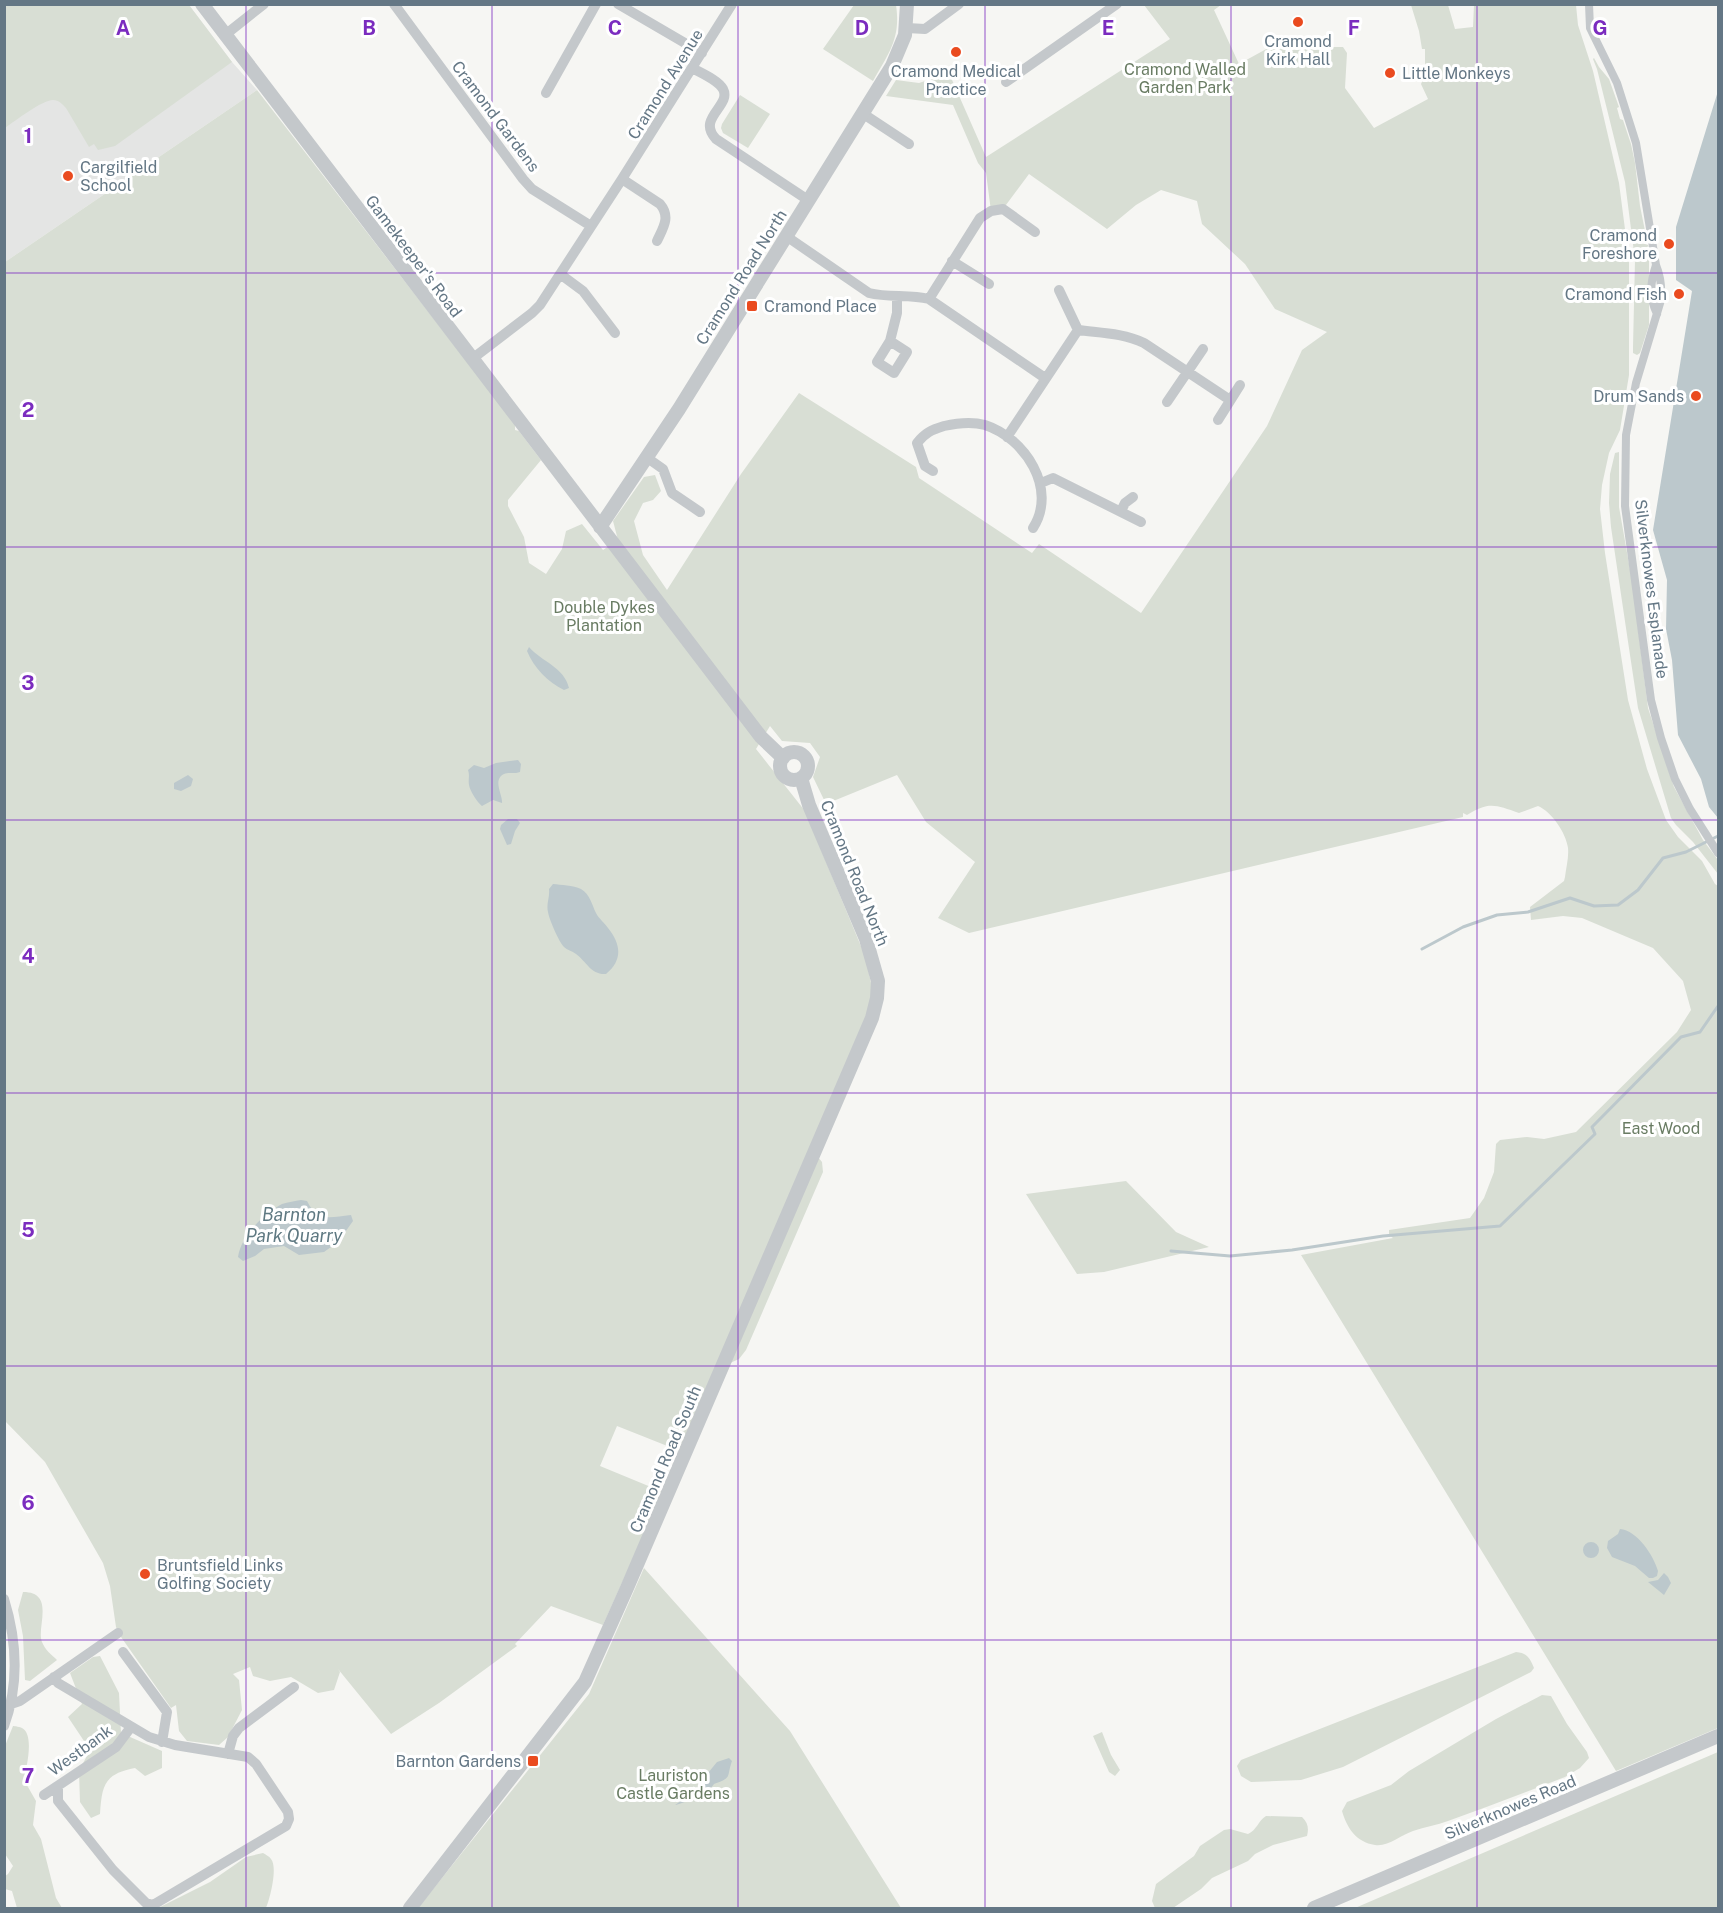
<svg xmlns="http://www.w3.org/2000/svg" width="1723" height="1913" viewBox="0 0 1723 1913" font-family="'Public Sans',sans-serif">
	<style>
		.built { fill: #e4e5e4 }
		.green { fill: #d8ded4 }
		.water { fill: #bcc8cc }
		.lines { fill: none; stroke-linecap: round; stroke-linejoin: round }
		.stream { stroke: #bcc8cc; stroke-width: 3 }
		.pedestrian { stroke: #c4c8cb; stroke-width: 8 }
		.minor { stroke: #c4c8cb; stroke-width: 10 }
		.tertiary { stroke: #c4c8cb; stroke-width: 14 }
		.grid { fill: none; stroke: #7b2cbf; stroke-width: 1.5; stroke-opacity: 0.55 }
		.poi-dot { fill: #ea4b1f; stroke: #fff; stroke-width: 2 }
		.labels { text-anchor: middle; stroke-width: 6; stroke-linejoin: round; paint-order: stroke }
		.poi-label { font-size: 16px; fill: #647785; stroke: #fff; text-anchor: start }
		.park-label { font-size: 16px; fill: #697c63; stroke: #fff }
		.street-label { font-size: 16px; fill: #647785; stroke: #fff }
		.water-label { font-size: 18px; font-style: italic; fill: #5f7982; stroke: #fff }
		.grid-label { font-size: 20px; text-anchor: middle; font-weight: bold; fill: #7b2cbf; stroke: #fff; stroke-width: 6; stroke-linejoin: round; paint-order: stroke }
	</style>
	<rect width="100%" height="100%" fill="#f6f6f3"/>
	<path class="built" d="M5,5H189L232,62L257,90L5,262Z"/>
	<path class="green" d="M5,4L189,5L232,62L115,146L98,150L94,144L89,147L66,108C62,104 59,100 53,100C42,100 15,121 5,128Z
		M854,5H896C901,38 889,53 873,81L823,49Z
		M1144,5H1221L1214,10L1239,64L1270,47H1343L1347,53L1345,88L1374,128L1428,99L1421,84L1425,75V49H1422L1419,31L1411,5H1448L1455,29L1473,27L1474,5H1576L1578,25L1593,71L1619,183L1629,260V375L1620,430L1609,453L1602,485L1600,509L1605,553L1628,700L1647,769L1666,820L1678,837L1702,861L1715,884L1718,886V1728L1616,1771L1301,1255L1393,1238L1389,1235V1230L1470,1218L1484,1198L1494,1172L1496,1144L1500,1140L1527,1137L1544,1139L1576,1132L1677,1032L1691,1010L1683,981L1653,948L1582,918L1563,916L1531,920L1530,907L1564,881L1565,877C1566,868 1569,857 1568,848C1566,833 1552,812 1538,806L1519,813C1496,805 1489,801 1467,815L1463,813V817L969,933L938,918L975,862L926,822L897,775L826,804L813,777L820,757L810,743L782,741L770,726L756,749L805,811L865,956L874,996L813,1151L822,1162L823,1172L746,1350L739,1359L730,1363L680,1451L617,1426L600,1466L663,1492L603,1625L551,1606L515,1644L517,1646L439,1703L391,1734L338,1669L340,1672L334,1690L318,1693L291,1677L270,1681L253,1676L250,1667L233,1674L239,1680L242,1710L228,1737L219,1745L187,1741L179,1731L176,1705L171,1708L121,1637L116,1627L110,1586L103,1563L45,1462L5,1421V262L257,90L515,424V430L519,431L541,460L508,500V506L524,537L529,563L546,574L562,549L566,531L582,524L603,550L618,540L613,521L644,477L655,475L661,491L653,500L643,503L634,521L643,555L667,590L741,474L799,393L916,467L919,478L1032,553L1039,544L1141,613L1267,426L1302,350L1327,332L1275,309L1245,264L1202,224L1197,201L1161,190L1136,205L1107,229L1029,174L1003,209L991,211L986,173L978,163L953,105L886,96L896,80L919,83L949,73L986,157L1170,39Z
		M1594,58L1599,67L1609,79L1619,107L1617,108L1620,119L1623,120L1631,144L1635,163L1640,206L1645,231L1643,234L1645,244L1648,245L1649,249V325L1640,353L1637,355L1633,353V347L1635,260L1625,182L1597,69L1593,59Z
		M740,95L770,114L748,148L723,133L721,128L722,124Z
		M1619,452V507L1632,581L1648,708L1674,787L1703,840L1718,860V874L1693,842L1676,825L1671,818L1638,708L1630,655L1611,527L1609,503L1610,474L1615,453Z
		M1126,1181L1176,1232L1209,1247L1104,1272L1077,1274L1026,1194Z
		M644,1568L790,1731L901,1908H418L589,1694Z
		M23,1592C56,1592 36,1628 42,1642C45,1650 52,1655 57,1660L30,1681L25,1680L23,1636L18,1610Z
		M1516,1652C1527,1653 1530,1658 1534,1668L1531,1672L1343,1767L1301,1780L1251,1782L1241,1776L1237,1766L1241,1760Z
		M100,1656L119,1693L121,1733L162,1751V1768L145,1776L135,1768C104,1774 102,1785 100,1814L91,1818L80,1802L79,1771L90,1750L68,1717L82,1704L70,1673L93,1657Z
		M1542,1695L1551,1696L1567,1724L1587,1752L1589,1758L1580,1768L1565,1777C1526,1792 1487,1807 1448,1821C1437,1825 1425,1827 1413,1831C1401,1835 1388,1847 1375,1845C1356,1842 1347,1828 1342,1811L1347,1802L1391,1785L1409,1771L1496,1719Z
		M13,1726C14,1726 21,1727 22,1728C35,1735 26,1768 24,1780L36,1801L33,1825L41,1839L56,1898L62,1908H17L12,1891L5,1889V1876L8,1874L13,1866L5,1854V1746Z
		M1102,1732L1111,1755L1120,1770L1115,1776L1109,1772L1093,1736Z
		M1718,1752V1908H1355Z
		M1266,1816L1302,1817C1308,1823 1309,1828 1307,1836L1273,1845L1255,1854L1248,1861L1212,1878L1201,1889L1173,1908H1155L1152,1901L1156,1884L1194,1856L1200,1846L1224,1830L1230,1829L1248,1834C1257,1830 1258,1821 1266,1816Z
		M263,1853C266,1855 269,1856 271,1859C278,1867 270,1899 266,1908H158L210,1882L246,1857Z"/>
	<path class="water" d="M1718,91V818L1709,807L1701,779L1678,735L1672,660L1666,629L1667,580L1653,530L1692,291L1676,280V227Z
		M529,647C542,662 564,667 569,688L564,690C548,682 534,668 527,651Z
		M518,760L521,764L520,772C515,774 509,772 504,774C492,780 503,795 502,803L493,800L482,806C477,802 470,791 469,785C468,779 470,776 468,770L474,765L484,768L496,763Z
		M188,775L193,779L191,786L181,791L174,789V783Z
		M508,819H517L520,823L515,831L511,844L507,845L500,829L501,825Z
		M553,884C561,885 573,885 581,889C590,894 592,905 596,913C599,919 605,923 608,928C621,944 623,960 606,974C591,975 587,962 576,954C572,951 567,950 564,947C559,942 549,919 548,912C546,904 550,897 549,889Z
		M301,1200L307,1201C318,1223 330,1217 351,1215L353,1221L338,1242L324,1252L299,1255L284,1246L264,1249L255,1256L243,1261L238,1257C241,1236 263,1214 282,1204C288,1202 295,1201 301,1200Z
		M1620,1529C1637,1530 1654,1556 1658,1571L1657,1576L1653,1578H1649L1635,1566L1612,1557L1607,1548L1608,1541L1618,1534Z
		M1583 1550a8 8 0 1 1 16 0a8 8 0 1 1-16 0Z
		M1664,1573L1668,1577L1671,1583L1664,1595L1648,1582L1658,1580Z
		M729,1758L732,1761C726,1778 733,1777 714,1784C708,1794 687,1802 675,1805L695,1791L707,1778L708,1773L717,1762Z"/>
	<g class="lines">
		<path class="stream" d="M1422,949L1463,927L1497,915L1528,912L1570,898L1594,906L1618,905L1638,890L1663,858L1686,852L1718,836
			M1171,1251L1230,1256L1292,1250L1383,1236L1500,1226L1595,1134L1592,1127L1681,1037L1700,1032L1718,1006"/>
		<path class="pedestrian" d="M1589,4L1590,28L1617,83L1636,143L1656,265C1661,277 1662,287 1661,300L1636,383L1626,435L1625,506L1651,700L1661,738L1675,779L1690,809L1718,853
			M1656,265C1650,283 1649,297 1657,314"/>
		<path class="minor" d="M394,4L523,179L532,189L591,226
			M618,4L702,53
			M907,28L925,29L959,4
			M225,35L264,4
			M692,68C701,73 718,80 723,89C732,106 696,118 716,139L808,200
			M1006,82L1117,4
			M546,93L596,4
			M862,113L909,144
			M622,179L660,204C671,217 663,228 657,241
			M786,236L869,293C889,298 909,294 929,299L1045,378
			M952,261L989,284
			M560,274L583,291L615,333
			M1059,290L1078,330C1100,333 1123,333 1144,343L1230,400
			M929,299L980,218L991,211L1003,209L1035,232
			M890,341L907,352L894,373L877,362Z
			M890,341L897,313V296
			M472,359L532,313L540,305L622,179L732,4
			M1167,402L1203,349
			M1218,420L1240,385
			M1007,437L1078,330
			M646,457L663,469L672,493L700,512
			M933,471L925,466L917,443C925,433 931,430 944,426C957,423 971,421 985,425C1025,438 1058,489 1033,528
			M1041,483L1053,478L1141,522
			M1121,511L1125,503L1133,497
			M4,1599C17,1641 19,1685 4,1726
			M123,1652L167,1712L162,1742
			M54,1677L58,1683L149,1737L175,1745L248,1757L256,1764L288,1812L289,1819L286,1826L153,1905L146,1903L113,1870L58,1801V1786
			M11,1704L20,1701L118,1633
			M228,1754L233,1736L239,1728L294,1687
			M44,1795L116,1747L131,1727"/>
		<path class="tertiary" d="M202,4L761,737L783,758
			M600,527L679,409L892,66L905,35L907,4
			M780 766a14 14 0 1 1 28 0a14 14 0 1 1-28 0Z
			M410,1908L585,1682L627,1588L872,1018L877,998L878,981L866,939L809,805L801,778
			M1314,1908L1718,1736"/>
	</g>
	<path class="grid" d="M246,4V1908M492,4V1908M738,4V1908M985,4V1908M1231,4V1908M1477,4V1908M4,273H1718M4,547H1718M4,820H1718M4,1093H1718M4,1366H1718M4,1640H1718"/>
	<g class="poi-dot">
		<circle cx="1298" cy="22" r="6"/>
		<circle cx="956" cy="52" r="6"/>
		<circle cx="1390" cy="73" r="6"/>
		<circle cx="68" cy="176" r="6"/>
		<circle cx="1669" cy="244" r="6"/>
		<circle cx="1679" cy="294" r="6"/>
		<rect x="746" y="300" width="12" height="12" rx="3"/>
		<circle cx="1696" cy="396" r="6"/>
		<circle cx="145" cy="1574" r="6"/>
		<rect x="527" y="1755" width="12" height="12" rx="3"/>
	</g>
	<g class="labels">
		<g class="poi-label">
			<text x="1298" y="47" text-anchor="middle">Cramond<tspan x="1298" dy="18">Kirk Hall</tspan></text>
			<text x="956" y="77" text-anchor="middle">Cramond Medical<tspan x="956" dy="18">Practice</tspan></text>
			<text x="1402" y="79">Little Monkeys</text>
			<text x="80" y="173">Cargilfield<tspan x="80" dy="18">School</tspan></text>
			<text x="1657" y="241" text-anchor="end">Cramond<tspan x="1657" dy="18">Foreshore</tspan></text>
			<text x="1667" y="300" text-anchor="end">Cramond Fish</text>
			<text x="764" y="312">Cramond Place</text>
			<text x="1684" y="402" text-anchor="end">Drum Sands</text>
			<text x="157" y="1571">Bruntsfield Links<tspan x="157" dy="18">Golfing Society</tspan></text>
			<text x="521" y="1767" text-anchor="end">Barnton Gardens</text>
		</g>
		<g class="park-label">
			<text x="1185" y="75">Cramond Walled<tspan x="1185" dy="18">Garden Park</tspan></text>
			<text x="604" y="613">Double Dykes<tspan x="604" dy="18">Plantation</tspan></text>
			<text x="1661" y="1134">East Wood</text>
			<text x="673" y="1781">Lauriston<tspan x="673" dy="18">Castle Gardens</tspan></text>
		</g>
		<g class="street-label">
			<text transform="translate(665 84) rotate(-58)" y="6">Cramond Avenue</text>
			<text transform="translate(496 116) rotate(53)" y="6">Cramond Gardens</text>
			<text transform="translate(414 256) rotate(53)" y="6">Gamekeeper's Road</text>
			<text transform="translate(741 277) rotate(-58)" y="6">Cramond Road North</text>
			<text transform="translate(1652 589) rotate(83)" y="6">Silverknowes Esplanade</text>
			<text transform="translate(855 873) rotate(68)" y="6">Cramond Road North</text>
			<text transform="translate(665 1459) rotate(-67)" y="6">Cramond Road South</text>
			<text transform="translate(80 1750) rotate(-36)" y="6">Westbank</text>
			<text transform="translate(1510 1807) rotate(-23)" y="6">Silverknowes Road</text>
		</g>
		<g class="water-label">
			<text x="294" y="1221">Barnton<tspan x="294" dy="21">Park Quarry</tspan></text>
		</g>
	</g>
	<g class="grid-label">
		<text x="123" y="35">A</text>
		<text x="369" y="35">B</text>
		<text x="615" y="35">C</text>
		<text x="862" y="35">D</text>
		<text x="1108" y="35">E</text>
		<text x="1354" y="35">F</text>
		<text x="1600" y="35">G</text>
		<text x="28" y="143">1</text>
		<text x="28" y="417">2</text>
		<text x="28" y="690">3</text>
		<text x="28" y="963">4</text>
		<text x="28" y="1237">5</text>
		<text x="28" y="1510">6</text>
		<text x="28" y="1783">7</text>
	</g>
	<rect width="1723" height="1913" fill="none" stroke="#647785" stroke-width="12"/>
</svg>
